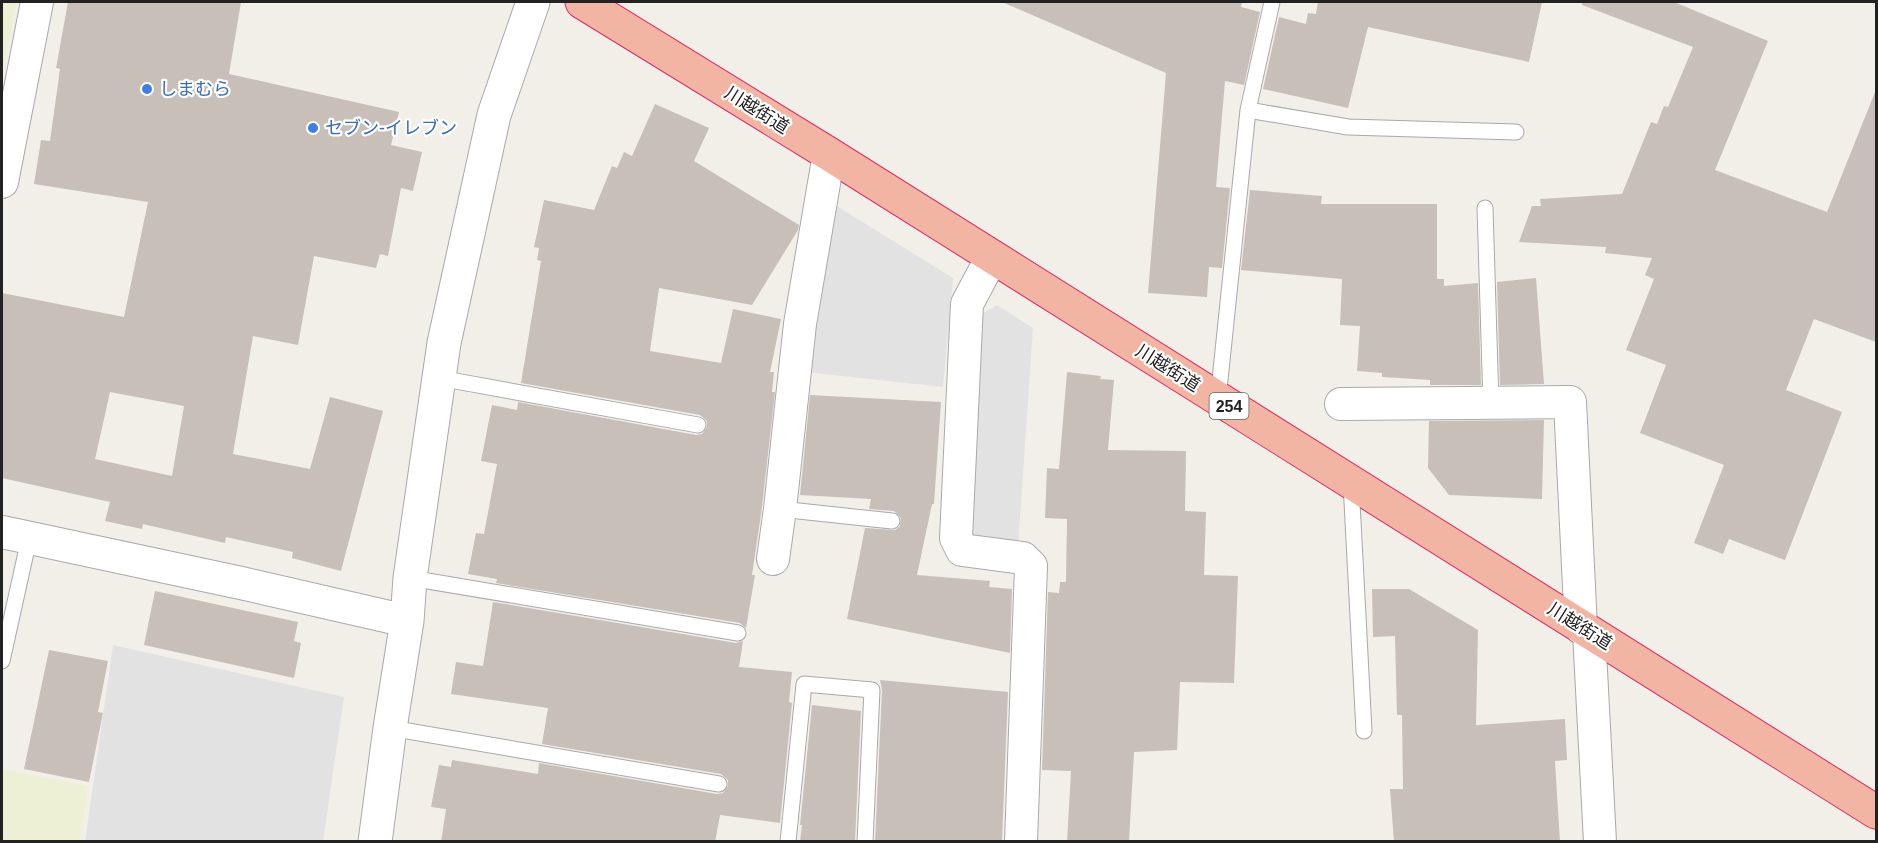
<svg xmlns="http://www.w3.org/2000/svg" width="1878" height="843" viewBox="0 0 1878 843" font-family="Helvetica,'Noto Sans JP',sans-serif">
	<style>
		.farmland { fill: #eef0d5 }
		.parking { fill: #e2e2e2 }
		.building { fill: #c7bfb8; fill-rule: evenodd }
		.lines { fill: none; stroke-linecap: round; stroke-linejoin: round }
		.service-casing { stroke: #a9a9a9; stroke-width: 17 }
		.minor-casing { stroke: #a9a9a9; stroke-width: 34 }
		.tertiary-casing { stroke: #a9a9a9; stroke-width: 35 }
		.trunk-casing { stroke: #dc2a67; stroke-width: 35 }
		.service { stroke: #fff; stroke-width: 15 }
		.minor { stroke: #fff; stroke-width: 32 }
		.tertiary { stroke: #fff; stroke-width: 33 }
		.trunk { stroke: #f2b4a3; stroke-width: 33 }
		.shop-dot { fill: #3f7fe0; stroke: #fff; stroke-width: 2 }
		.labels { text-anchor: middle; stroke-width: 4.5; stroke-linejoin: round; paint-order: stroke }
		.shield { fill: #fff; stroke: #646464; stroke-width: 1.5 }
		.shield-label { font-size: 16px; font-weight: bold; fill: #222 }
		.shop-label { font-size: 18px; fill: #366cbe; stroke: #fff; text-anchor: start }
		.street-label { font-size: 18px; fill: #222; stroke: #fff }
	</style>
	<rect width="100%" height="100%" fill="#f2efe9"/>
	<path class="farmland" d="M2,2H17L3,67H2Z
		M2,769L88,786L80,841H2Z"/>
	<path class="parking" d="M832,203L953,278L943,387L806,372Z
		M997,305L1033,328L1018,547L977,546L963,532L974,319Z
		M113,645L344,697L323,841L85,842Z"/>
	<path class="building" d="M68,2H241L229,74L399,112L391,145L422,152L413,191L401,188L388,256L380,254L376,268L314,256L298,345L253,336L233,454L310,469L330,397L383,411L341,571L292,558L293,552L226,537L225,543L143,524L142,529L105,521L110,502L2,478V293L124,317L148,202L34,184L41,140L50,141L60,69L56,68ZM110,392L184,406L172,476L95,459Z
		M1002,2H1242L1241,7L1260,12L1244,85L1225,81L1216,187L1230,188L1222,268L1209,267L1207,297L1148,293L1166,73Z
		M1318,2H1542L1529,62L1368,27L1348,108L1263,89L1279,17L1306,24L1308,13L1316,14Z
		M1582,2H1674L1768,41L1715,170L1827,212L1875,92L1876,93V342L1814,319L1786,390L1842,412L1785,560L1729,539L1723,554L1694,543L1724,465L1640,433L1666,365L1626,350L1654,279L1645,275L1652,258L1605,253L1606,247L1519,242L1532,206H1541L1540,199L1622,194L1651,122L1657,124L1664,106L1668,107L1693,47L1582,5Z
		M655,104L709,128L694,161L799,225L798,230L752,305L659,288L650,351L721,363L733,309L781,319L770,372H774L772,392H775L762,507L752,575H755L746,628L740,623L496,583L497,579L468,574L476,533L484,534L497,464L481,461L492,405L517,410L518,402L696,435L702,434L707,427V421L700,415L521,383L541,261L537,260L539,248L534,247L544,200L594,210L612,166L617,168L624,152L632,156Z
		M1250,190L1322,196L1321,204H1437V279H1444V286L1478,283L1481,385H1430V380L1382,377V373L1357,371L1360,326L1340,325L1342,279L1241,270Z
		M1536,278L1544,384L1500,385L1497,282Z
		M1067,372L1101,376L1100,379L1114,380L1108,450L1186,451L1185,511L1206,512L1204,575L1238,576L1234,683L1180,682L1177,750L1134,752L1129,842H1067L1071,771L1042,770L1048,592L1059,593L1060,582H1066L1067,519L1045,518L1047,468L1059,469Z
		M810,395L941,402L934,504H932L917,575L990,581L989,587L1012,589L1010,653L847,619L865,528L895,530L900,526L901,518L894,511L869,509L871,499L800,495Z
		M1544,420L1542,499L1449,495L1428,468L1429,421Z
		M1372,589H1409L1478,630L1476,725L1565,719L1567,760L1555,761L1560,842H1394L1390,789H1403L1402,715H1397L1395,636L1373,637Z
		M155,591L298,622L294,641L301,643L294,678L144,645Z
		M493,602L736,643L743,641L739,667L792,672L789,702L792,703L780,823L720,815L715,842H441L446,809L431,807L439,765L451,767L452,760L538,774L539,763L717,794L723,793L728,786V780L721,774L542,744L548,708L451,694L456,662L483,666Z
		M49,650L108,661L98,712L103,713L89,782L24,769Z
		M880,680L1008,692L1002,842H875L882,690Z
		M812,705L861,711L855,842H800L802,825H800Z"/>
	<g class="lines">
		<defs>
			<path id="service" d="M1248,110L1348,127L1516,132
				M1485,208L1491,404
				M439,378L698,425
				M1218,399L1248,110L1272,2
				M1351,483L1364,731
				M780,509L892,521
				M410,578L738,633
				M2,661L29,539
				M390,728L719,784
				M788,842L804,684L872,690L865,842"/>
			<path id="minor" d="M2,182L37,2
				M992,257L967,304L956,538L962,550L1023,558L1031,566L1021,842
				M1341,404L1570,402L1581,628
				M2,532L241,583L407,621
				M773,559L780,509L800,324L829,154
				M1589,632L1600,842"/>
			<path id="tertiary" d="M375,842L390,728L407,621L410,578L444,343L494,115L533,2"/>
			<path id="trunk" d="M582,2L829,154L1876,812"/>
		</defs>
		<use href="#service" class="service-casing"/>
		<use href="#minor" class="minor-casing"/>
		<use href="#tertiary" class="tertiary-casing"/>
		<use href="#trunk" class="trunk-casing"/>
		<use href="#service" class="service"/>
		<use href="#minor" class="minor"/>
		<use href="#tertiary" class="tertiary"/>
		<use href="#trunk" class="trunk"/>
	</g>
	<g class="shop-dot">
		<circle cx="147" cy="89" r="6"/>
		<circle cx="313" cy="128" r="6"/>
	</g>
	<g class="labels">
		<rect class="shield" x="1209.5" y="393" width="39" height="26" rx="4.5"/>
		<g class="shield-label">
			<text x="1229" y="412">254</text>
		</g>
		<g class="shop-label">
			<text x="159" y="95">しまむら</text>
			<text x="325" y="134">セブン-イレブン</text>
		</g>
		<g class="street-label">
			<text transform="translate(757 110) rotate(32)" y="6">川越街道</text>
			<text transform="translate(1168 368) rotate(32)" y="6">川越街道</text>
			<text transform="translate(1580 626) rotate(32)" y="6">川越街道</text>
		</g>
	</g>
	<rect width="1878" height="843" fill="none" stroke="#222222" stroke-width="6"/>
</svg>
